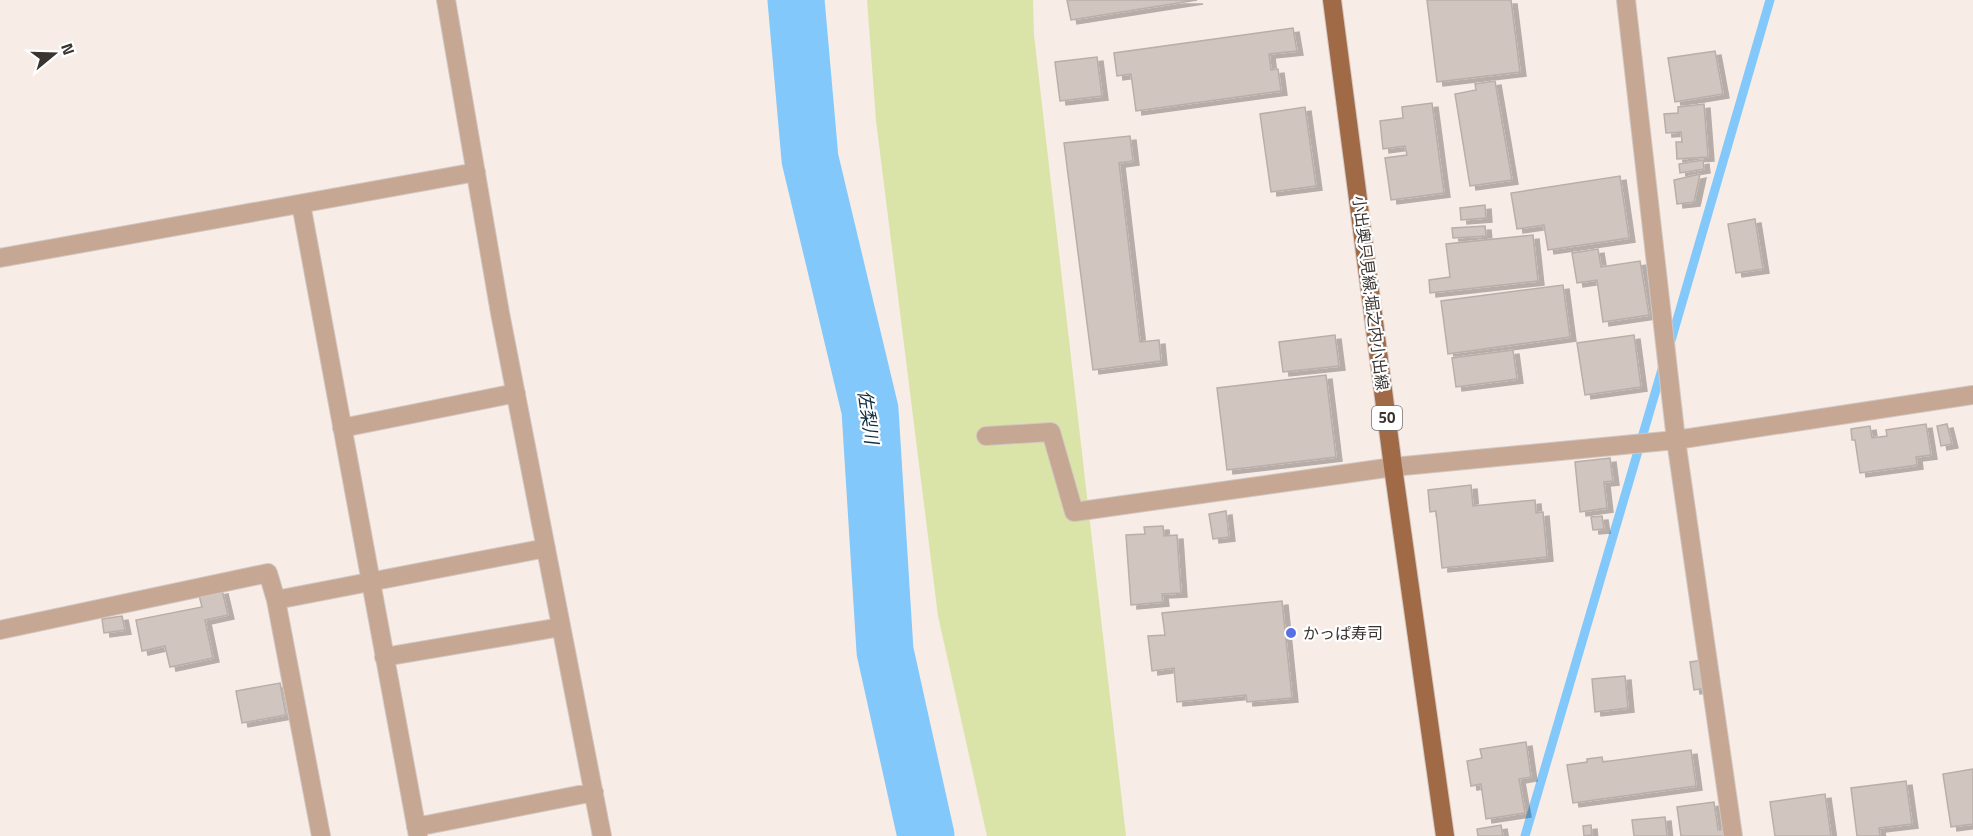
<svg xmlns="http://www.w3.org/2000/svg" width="1973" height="836" viewBox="0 0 1973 836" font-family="'Titillium Web','Noto Sans JP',sans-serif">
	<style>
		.green { fill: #dae4a9 }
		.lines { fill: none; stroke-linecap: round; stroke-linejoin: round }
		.stream { stroke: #82c8fb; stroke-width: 9 }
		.river { stroke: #82c8fb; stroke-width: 57 }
		.building { fill: #d1c5c0; stroke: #baaea9; stroke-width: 1.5; filter: url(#shadow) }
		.minor-casing { stroke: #d2c7c2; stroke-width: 20 }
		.major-casing { stroke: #d2c7c2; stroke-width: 20 }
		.minor { stroke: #c6a794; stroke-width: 18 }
		.major { stroke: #a06a46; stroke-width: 18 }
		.poi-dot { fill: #5770e6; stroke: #fff; stroke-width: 2 }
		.labels { text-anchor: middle; stroke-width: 4.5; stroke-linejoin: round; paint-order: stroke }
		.shield { fill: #fff; stroke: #747170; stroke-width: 1.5 }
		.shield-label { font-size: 15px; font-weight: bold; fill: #393432 }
		.street-label { font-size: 16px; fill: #393432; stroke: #fff }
		.poi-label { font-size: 16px; fill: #393432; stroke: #fff; text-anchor: start }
		.water-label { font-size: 18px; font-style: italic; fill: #0d2d41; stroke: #fff }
	</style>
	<defs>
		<filter id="shadow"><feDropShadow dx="6" dy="4" stdDeviation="0" flood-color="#0004"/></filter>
	</defs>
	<rect width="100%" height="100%" fill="#f8ece6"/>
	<path class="green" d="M867,0H1033L1034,35L1126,836H987L938,616L876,121Z"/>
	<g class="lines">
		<path class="stream" d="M1670,344L1770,0
			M1525,836L1663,366"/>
		<path class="river" d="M796,0L810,159L870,410L885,651L926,836"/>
	</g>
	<path class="building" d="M1067,0H1197L1071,20Z
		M1427,0H1511L1520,72L1437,82Z
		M1293,28L1297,51L1269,54L1271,70L1278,69L1281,91L1136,111L1131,74L1117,76L1114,53Z
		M1715,51L1723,94L1675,102L1668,58Z
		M1097,57L1102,96L1060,101L1055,62Z
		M1495,81L1512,180L1470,186L1455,94L1476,90L1475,84Z
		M1432,103L1444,193L1391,200L1385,158L1407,155L1405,146L1383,149L1380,121L1403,118L1402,107Z
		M1704,104L1708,157L1677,159L1676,142H1682L1681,132L1666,133L1664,114L1678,113V107Z
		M1305,107L1316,186L1271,192L1260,114Z
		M1130,136L1133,161L1119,163L1140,342L1159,340L1161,361L1093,370L1064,143Z
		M1703,160L1704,169L1680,173L1679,164Z
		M1700,174L1694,202L1677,204L1674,180Z
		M1620,176L1629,238L1548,250L1544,225L1517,229L1511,193Z
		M1485,205L1486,218L1461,220L1460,208Z
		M1755,219L1763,269L1736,273L1728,224Z
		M1485,226L1486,236L1453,238L1452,228Z
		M1533,235L1538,281L1430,293L1429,280L1450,277L1446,244Z
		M1598,249L1601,267L1640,261L1649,315L1603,322L1597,280L1577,283L1572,253Z
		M1563,285L1570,337L1448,354L1441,301Z
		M1335,335L1339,366L1283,372L1279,342Z
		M1634,335L1641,387L1585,395L1577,343Z
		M1513,350L1517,379L1456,387L1452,358Z
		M1326,375L1336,457L1227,470L1217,388Z
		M1926,424L1931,455L1916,457L1917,465L1860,473L1855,440H1852L1851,429L1870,426L1872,438L1887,436L1886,430Z
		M1947,424L1952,444L1941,446L1937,426Z
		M1610,458L1613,481L1604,482L1607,508L1580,512L1575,462Z
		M1471,485L1473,506L1535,500L1536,513L1543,512L1547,557L1442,568L1436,511L1430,512L1428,490Z
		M1226,511L1229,537L1213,539L1209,514Z
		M1602,516L1604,529L1593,530L1591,517Z
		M1163,526L1164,536L1177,535L1181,593L1162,594L1163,602L1131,605L1126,535L1145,534L1144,527Z
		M222,590L228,615L205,620L213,658L170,667L165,646L142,651L136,620L202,607L199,595Z
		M1282,601L1292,698L1247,702L1246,695L1177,702L1174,668L1152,671L1148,636L1165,635L1162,613Z
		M122,616L125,630L104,633L102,619Z
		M1703,660L1707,688L1694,690L1690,662Z
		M1625,676L1628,708L1595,712L1592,679Z
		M280,683L286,715L242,723L236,691Z
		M1526,742L1531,777L1519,779L1525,813L1486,819L1481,784L1471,786L1467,761L1482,758L1480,749Z
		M1691,750L1696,786L1573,803L1567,765L1587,762V759L1602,757L1603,762Z
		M1973,769V824L1951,827L1943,774Z
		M1906,781L1912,824L1879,828L1880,836H1857L1851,788Z
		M1825,794L1831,836H1775L1770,802Z
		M1714,802L1718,830L1727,829L1728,836H1681L1677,807Z
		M1665,817L1667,836H1634L1632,820Z
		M1501,825L1503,836H1478L1477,829Z
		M1591,825L1592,835L1584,836L1583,826Z"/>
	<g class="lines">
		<defs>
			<path id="minor" d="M446,0L500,313L602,836
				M1626,0L1676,440L1733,836
				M301,204L418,836
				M0,258L476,172
				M342,428L516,393
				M986,436L1051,432L1074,512L1393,467L1676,440L1973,395
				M276,600L321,836
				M0,630L268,573L276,600L546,548
				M384,657L561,627
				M416,827L594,792"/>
			<path id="major" d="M1332,0L1393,467L1445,836"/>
		</defs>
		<use href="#minor" class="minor-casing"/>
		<use href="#major" class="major-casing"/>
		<use href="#minor" class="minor"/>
		<use href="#major" class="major"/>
	</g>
	<circle class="poi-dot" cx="1291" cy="633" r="6"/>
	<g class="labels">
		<rect class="shield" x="1372" y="406" width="30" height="24" rx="4.5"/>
		<g class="shield-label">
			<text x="1387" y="423">50</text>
		</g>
		<g class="street-label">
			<text transform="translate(1371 293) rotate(83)" y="6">小出奥只見線;堀之内小出線</text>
		</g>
		<g class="poi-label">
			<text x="1303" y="639">かっぱ寿司</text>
		</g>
		<g class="water-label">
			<text transform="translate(868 417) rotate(82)" y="6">佐梨川</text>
		</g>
	</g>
	<g transform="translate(54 54) rotate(71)" stroke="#ffffff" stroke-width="4.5" paint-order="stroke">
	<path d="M0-4.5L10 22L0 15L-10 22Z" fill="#393432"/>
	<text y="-9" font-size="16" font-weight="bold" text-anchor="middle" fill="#393432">N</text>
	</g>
</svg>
